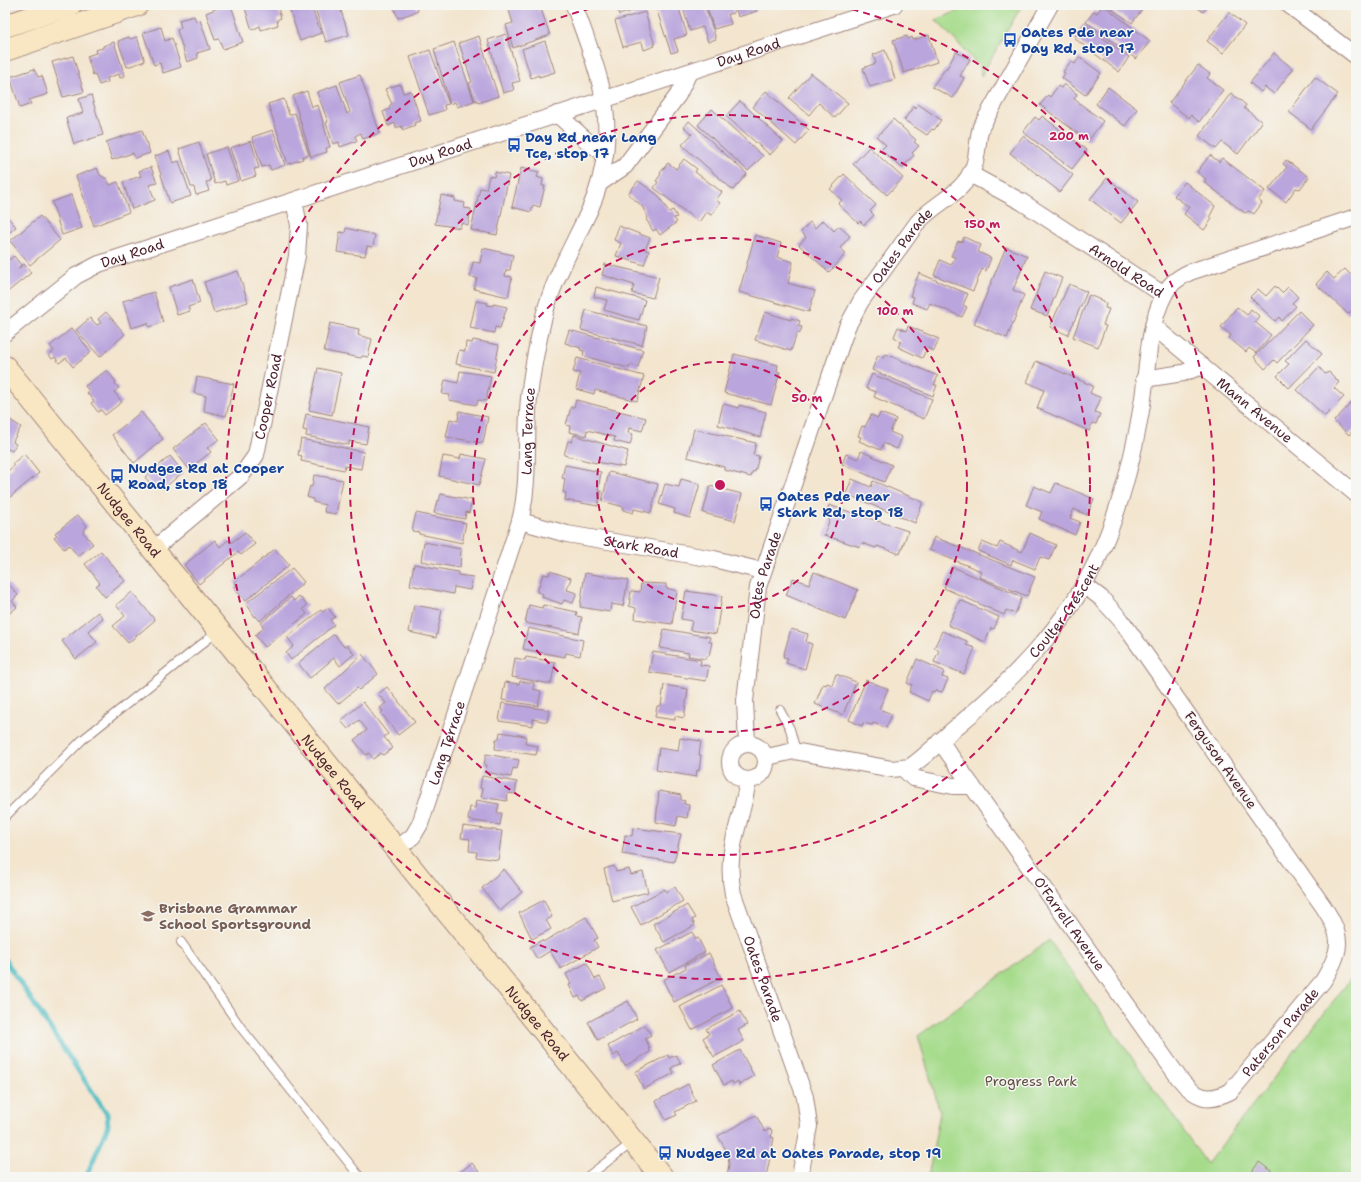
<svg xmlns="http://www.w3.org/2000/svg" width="1361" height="1182" viewBox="0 0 1361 1182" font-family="'Shantell Sans',sans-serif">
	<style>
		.green { fill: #a6db8b; stroke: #787d5b }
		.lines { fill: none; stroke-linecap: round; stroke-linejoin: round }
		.stream { stroke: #4dbcc3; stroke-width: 5 }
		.building { fill: #baa5dd }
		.lane-casing { stroke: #9e827c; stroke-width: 10 }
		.street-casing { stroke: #9e827c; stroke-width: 18 }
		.secondary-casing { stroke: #9e827c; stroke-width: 24 }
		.lane { stroke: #fff; stroke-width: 8 }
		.street { stroke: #fff; stroke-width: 16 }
		.secondary { stroke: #f9e7c3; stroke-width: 22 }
		.ring { fill: none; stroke: #c2185b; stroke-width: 2; stroke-dasharray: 7 5 }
		.labels { text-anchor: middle; stroke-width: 3; stroke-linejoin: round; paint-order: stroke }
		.transit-label { font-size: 14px; font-weight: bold; fill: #164399; stroke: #f6f6f2; text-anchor: start }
		.street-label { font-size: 14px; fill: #4a1f2b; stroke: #f6f6f2 }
		.education-label { font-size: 14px; font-weight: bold; fill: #785e54; stroke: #f6f6f2; text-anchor: start }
		.park-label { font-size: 14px; fill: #614e43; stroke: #f6f6f2 }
		.centre { fill: #c2185b; stroke: #f6f6f2; stroke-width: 2 }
		.ring-label { font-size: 12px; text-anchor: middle; font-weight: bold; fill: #c2185b; stroke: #f6f6f2; stroke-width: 3; stroke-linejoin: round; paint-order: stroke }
	</style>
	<rect width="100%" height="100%" fill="#f6f6f2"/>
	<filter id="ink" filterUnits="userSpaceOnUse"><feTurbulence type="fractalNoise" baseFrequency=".025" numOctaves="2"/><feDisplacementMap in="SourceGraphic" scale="8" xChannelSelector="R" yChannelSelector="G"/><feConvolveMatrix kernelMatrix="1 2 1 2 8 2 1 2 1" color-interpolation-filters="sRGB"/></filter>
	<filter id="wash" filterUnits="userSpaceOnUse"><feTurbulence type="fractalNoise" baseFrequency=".012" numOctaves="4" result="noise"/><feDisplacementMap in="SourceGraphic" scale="16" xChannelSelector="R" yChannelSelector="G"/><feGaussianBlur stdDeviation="0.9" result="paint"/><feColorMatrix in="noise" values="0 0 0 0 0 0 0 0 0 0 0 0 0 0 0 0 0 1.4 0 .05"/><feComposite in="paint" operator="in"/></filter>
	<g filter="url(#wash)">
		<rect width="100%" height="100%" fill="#f3e5ce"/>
		<path class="green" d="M972,5H1022L981,76L980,67L936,20Z
			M1049,940L1207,1164L1356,972V1177H928L940,1112L918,1036Z"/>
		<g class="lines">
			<path class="stream" d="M5,960L107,1114L108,1126L86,1177"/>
		</g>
		<g id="blocks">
			<path class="building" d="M225,5H231L243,42L223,49L219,39L215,40L206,13Z
				M244,5H277L281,18L277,20L278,25L261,30L260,26L252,30Z
				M288,5H311L321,33L300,41Z
				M314,5H339L349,35L326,42Z
				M393,5H416L418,11L398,18Z
				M515,5H535L537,11L541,9L550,35L513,48L506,25L513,23L508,7Z
				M616,5H646V7L619,15Z
				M655,5H678L687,35L674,39L678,51L671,53Z
				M682,5H705L716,39L708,42L703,27L690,31Z
				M706,5H731L734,13L728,14L731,24L714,29Z
				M735,5H755L757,11L738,17Z
				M1103,5L1150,41L1136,59L1086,22L1094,11L1097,13Z
				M1106,5H1141L1144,7L1132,23Z
				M1194,5H1208L1203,12Z
				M645,12L655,46L644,50L642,42L623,47L615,21Z
				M1229,12L1245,25L1223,53L1207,41Z
				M194,16L196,21L200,20L210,49L197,53L198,58L187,62L177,30L181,28L179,20Z
				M1084,24L1129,57L1119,72L1074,38Z
				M161,27L165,41L172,38L181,67L163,73L160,63L154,65L143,33Z
				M506,34L520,81L512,83L514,90L503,93L488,40Z
				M929,35L937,62L904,73L893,40L907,36L908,39L912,37L913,40Z
				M479,36L498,96L478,103L477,100L475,101L469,83L472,82L459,43Z
				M129,37L130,39L137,37L145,61L127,67L118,41Z
				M545,41L555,72L539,77V75L531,78L522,49Z
				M114,42L125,76L120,78L119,74L107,78L108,82L99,85L95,74L93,75L87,56L96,53L95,50L103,48V46Z
				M454,42L474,101L457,107L455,102L450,104L434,49Z
				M430,50L449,104L444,105L445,110L429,115L410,57Z
				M885,50L895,79L870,87L863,68L876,63L873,55Z
				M956,52L970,59L960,76L964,78L953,98L932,87L946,68H947Z
				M1274,53L1293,69L1274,94L1265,87L1261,92L1250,83Z
				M73,56L84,92L63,97L52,62Z
				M1079,57L1101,73L1085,95L1062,78L1065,73L1063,72L1071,61L1075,64Z
				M1198,65L1210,74L1207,78L1223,90L1199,122L1191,115L1189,118L1169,103Z
				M34,69L38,77L42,76L48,94L29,100L31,104L20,108L10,77Z
				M811,73L848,103L835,118L819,103L809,115L789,98Z
				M360,75L380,133L363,139L361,133L355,136L357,141L340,147L339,142L333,144L326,123L328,122L317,92L337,85L347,114L350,112L340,82Z
				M1315,77L1338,94L1311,129L1289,112Z
				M400,84L403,93L411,91L421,121L414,123L415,125L403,130L401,126L396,128L395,123L388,126L383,112L390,109L389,106L392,104L385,89Z
				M1064,84L1077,94L1074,99L1103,121L1088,141L1040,105L1048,95L1050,97L1058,86L1061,88Z
				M1108,87L1137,109L1125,126L1096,104Z
				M307,91L312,107L318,105L330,147L326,148L327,152L311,157L293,96Z
				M766,91L809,130L796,145L753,107Z
				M1231,93L1246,105L1244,108L1262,122L1238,154L1222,142L1216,149L1199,136Z
				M91,95L103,135L74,144L66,118L83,113L79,99Z
				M284,99L289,115L295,113L309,155L302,157L303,159L288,164L268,104Z
				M740,101L783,141L770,155L726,116Z
				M918,104L941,120L934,130L932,129L927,135L904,120L914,106L916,108Z
				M712,109L763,156L748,171L698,125Z
				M1042,116L1087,150L1072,169L1023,132L1035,117L1039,120Z
				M893,119L916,140L914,142L919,146L912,153L914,155L902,168L881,150L886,145L877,137Z
				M689,121L747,174L733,190L682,145L692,134L684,127Z
				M142,130L150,153L135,158L133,153L112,160L106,142Z
				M273,130L285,165L271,170L269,165L262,167L252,137Z
				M1023,136L1073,175L1060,192L1010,153Z
				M251,141L259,168L254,169L256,176L241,181L230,148Z
				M199,142L211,181L206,182L209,191L196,195L194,187H191L179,149Z
				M227,147L238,181L226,185L225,181L215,184L206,154Z
				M869,147L903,178L887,195L853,164Z
				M169,151L173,163L179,161L191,196L170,203L155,156Z
				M1210,155L1219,162L1222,158L1265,191L1258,200L1262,203L1254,214L1249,211L1245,213L1204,182L1206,179L1197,172Z
				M684,159L697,169L695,172L722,192L716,200L720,203L711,215L706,212L699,222L654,188L658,182L656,181L661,174L660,173L668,163L676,169Z
				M1286,160L1309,177L1300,189L1296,188L1286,202L1269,189L1287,167L1283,164Z
				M151,167L157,183L149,185L155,200L132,209L123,182L141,176L139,171Z
				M97,168L100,175L107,179L110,185L118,182L129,212L94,226L76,176Z
				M521,168L539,172L537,177L543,179L542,186H545L540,207L533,205L531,212L512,207Z
				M495,172L509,175L497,235L471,230L480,188L486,189L489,176L494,177Z
				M844,174L876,205L870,211L874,215L864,225L860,221L858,223L838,204L842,200L830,189Z
				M1107,178L1138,202L1121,223L1090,199Z
				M638,181L658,195L669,212L673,210L677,217L674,218L677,222L660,235L656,229L653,231L646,219L648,218L642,206L628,194Z
				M1185,182L1215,206L1210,216L1212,219L1204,230L1184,214L1189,207L1174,196Z
				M71,195L82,228L62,235L52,202Z
				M441,195L455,198V201L465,203L464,208L471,209L468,225L461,223L460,228L435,224Z
				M5,214L16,227L5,236Z
				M40,216L60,240L30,265L10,241Z
				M823,220L834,231L839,226L850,236L840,248L846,253L834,268H833L829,272L799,245L806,237L801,232L810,222L815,228Z
				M619,226L650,238L645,250L649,251L644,265L616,256L621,243L614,240Z
				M346,228L375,235L373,247L367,246L365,256L337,252L340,232L345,233Z
				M755,235L781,243L777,257L793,262L788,283L815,291L809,312L739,292Z
				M964,237L981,245L978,252L991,258L986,271L982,269L973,291L934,275L940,260L951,265L955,257L951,256L958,241L962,242Z
				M1006,247L1027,256L1013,290L1024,295L1007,338L974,324Z
				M483,248L513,255L510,270H506L505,276L512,277L508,297L474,289L477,278L470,277L473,262L480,263Z
				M5,255L9,260L14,256L21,265L18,269L24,264L31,273L5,294Z
				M605,264L659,277L653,298L632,293L634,285L602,275Z
				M1345,269L1356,280V306L1348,314L1316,284L1327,272L1334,279Z
				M238,271L248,302L214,313L204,282Z
				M1045,271L1062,278L1047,316L1030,310Z
				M919,273L968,294L963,305L967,307L962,317L930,303L927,309L912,303L914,297L910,296Z
				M193,279L200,303L188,307L190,311L177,315L169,287Z
				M1069,284L1087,292L1068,335L1050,327Z
				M1275,286L1282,293L1288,287L1298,297L1292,303L1296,306L1282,321L1279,317L1275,321L1250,297L1258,289L1266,296Z
				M596,287L645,300L639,320L604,310L607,300L594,297Z
				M154,292L163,322L149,327L148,323L131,328L123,301Z
				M1089,295L1103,301V303L1106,304L1105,308L1109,309L1103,325L1106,326L1098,347L1073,337Z
				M476,301L488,303L487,305L493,306V304L507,307L500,328L495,327L494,333L470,328Z
				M1237,307L1247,315L1251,309L1259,316L1255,322L1271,335L1256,353L1249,348L1246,352L1229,338L1231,335L1221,327Z
				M586,310L647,326L642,345L581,330Z
				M1299,311L1313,325L1277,363L1274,360L1265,369L1254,357Z
				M106,312L125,334L100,357L76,330L90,318L97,325L101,323L98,319Z
				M765,312L791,320V318L800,321L798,326L802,327L800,333H797L791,351L755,340Z
				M330,323L359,329L358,335L372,339L368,357L362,356L361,358L324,351Z
				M908,326L939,339L934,351L927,348L922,358L898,347L901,341L894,337L898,327L906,331Z
				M72,328L91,352L73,367L66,358L59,363L55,357L52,359L49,355L54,351L50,346Z
				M569,330L643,350L638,367L630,365L629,368L583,356L584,351L580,350L581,348L565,343Z
				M1306,339L1322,354L1289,388L1277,376L1289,364L1285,361Z
				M473,340L499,345L494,372L456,364L459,350L465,351L466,342L472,343Z
				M734,354L778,365L777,372H780L771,405L724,393Z
				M886,354L938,376L934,385H937L933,396L872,370L878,355L883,358Z
				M577,358L644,376L637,401L595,390L594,394L576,389L580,373L573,372Z
				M1036,361L1093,386L1090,393L1101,398L1095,412L1100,414L1096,424L1092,423L1089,431L1037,408L1044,390L1027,382Z
				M1319,367L1325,374L1329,372L1339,382L1334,388L1344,397L1325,416L1297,390Z
				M318,368L341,373L332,415L309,410Z
				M107,370L116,382L115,384L119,388L114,392L122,402L105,415L101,410L98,412L91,403L94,401L87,393L89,391L85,386Z
				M460,371L491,376L486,401L478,400L477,405L449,400L450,395L442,394L445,380L458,383Z
				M872,374L932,399L924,419L874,397L876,392L866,388Z
				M197,377L234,384L226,416L204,411L206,396L194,393Z
				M1356,398V427L1349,435L1334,421Z
				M576,400L646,418L642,431L629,428L628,433L633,434L630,445L614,441L615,437L587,430L586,436L569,432L570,426L566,425L571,407H574Z
				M723,404L739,408V405L766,412L760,437L718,425Z
				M459,411L488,417L483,443L446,437L450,419L458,421Z
				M141,412L163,439L134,463L112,435Z
				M880,413L896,419L890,432L902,437L897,449L883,443L881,450L859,441L861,437L858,436L862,426L865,427L871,415L878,418Z
				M306,414L369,427L366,444L349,441V445L306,436L307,431L303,430Z
				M7,418L21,427L14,439L13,442L16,444L12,451L8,449L5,453V421Z
				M206,423L219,439L207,448L211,452L189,469L173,449Z
				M694,429L756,443L753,455L759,456L755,472L753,471L751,477L724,470V467L687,457Z
				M574,435L628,451L624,467L596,462V463L564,455L568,441L572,442Z
				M301,439L364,452L361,469L345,466L344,470L301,461L302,456L298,455Z
				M861,451L892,465L884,482L842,464L846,454L858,459Z
				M24,454L39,473L9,498L5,493V473L14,466L12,464Z
				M461,454L486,459L479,485L439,476L443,456L460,459Z
				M170,456L183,472L163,489L158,482L153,487L145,477Z
				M565,465L601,472L598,491H601L598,506L565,500L566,493L563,492L565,479L562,478Z
				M609,472L658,484L651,513L634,509L633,513L623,510L624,507L602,501Z
				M314,475L343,480L336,514L324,512L325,505L313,502V499L307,497L310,486L312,487Z
				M681,479L700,484L690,518L674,513L675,509L659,504L665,484L679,487Z
				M852,479L871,487L873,481L923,502L915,523L846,494Z
				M1056,483L1094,499L1087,515L1074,509L1070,518L1080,522L1075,535L1039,519L1042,512L1026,505L1034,486L1051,493Z
				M710,486L742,494L735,521L703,513Z
				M441,494L472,500L469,513L466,512L465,519L434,513L437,501H439Z
				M829,505L908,531L900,554L877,546L876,548L862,543L860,547L824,535L831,516L826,514Z
				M416,513L466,523L462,543L419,534V532L412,531Z
				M78,515L87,526L83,532L93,544L78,556L69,545L64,549L54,537L57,535L55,533Z
				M245,532L255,544L241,555L238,552L199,584L184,565L215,540L220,547L228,540L231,543Z
				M1030,533L1056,545L1049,560L1040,557L1035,569L1013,560L1011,565L978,551L982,542L997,548L1000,542L1022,552Z
				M934,537L1035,577L1027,596L979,577L981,571L929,550Z
				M424,542L461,549L460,568L421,561Z
				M275,549L289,565L245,601L234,588L237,586L234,582Z
				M101,551L125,581L105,597L96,586L100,583L85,564Z
				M414,564L458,572V575L473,577L470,590L454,587L453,594L410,585Z
				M953,567L1022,597L1015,614L1006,610L1004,615L944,588Z
				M292,568L304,582L260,621L256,616L255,617L246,603Z
				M550,571L571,578L567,590L577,593L573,603L564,600L562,604L542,597L543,594L537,592L543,574L549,575Z
				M814,572L858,590L845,620L786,595L793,578L809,584Z
				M585,573L628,580L623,606L611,604L610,612L580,607Z
				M7,582L18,595L12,601L17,607L5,617V583Z
				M641,583L666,584V588L677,591L672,624L635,619L636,608L629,606L631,591L640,592Z
				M686,591L722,596L716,634L690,630L692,621L681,619Z
				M132,592L155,620L128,643L113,626L125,616L116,605Z
				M299,596L307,605L303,609L307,614L265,647L255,635L264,628L261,623L291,597L294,601Z
				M960,600L999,617L994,629L991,628L985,642L948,625Z
				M414,605L442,610L436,638L409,632Z
				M529,605L542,608L543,605L577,612L576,616L582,617L579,633L525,623Z
				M328,608L335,617L330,620L334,625L291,660L286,653L294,646L287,637L321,610L323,612Z
				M98,612L103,618L88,631L97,642L76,659L62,641Z
				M528,628L583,640L580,656L566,653L565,657L523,649Z
				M664,629L710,637L709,642H712L709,656H707L706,659L688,656L689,653L660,648Z
				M791,629L808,634L806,642L812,644L805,669L786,663L788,658L783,657Z
				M942,631L967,641L966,645L975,648L964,674L934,662L939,650L934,648Z
				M334,634L344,647L347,645L354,654L340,666L334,658L310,678L298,663Z
				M653,652L701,660L700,665L709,666L706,681L649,672Z
				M362,654L378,674L359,690L357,688L338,704L325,689Z
				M526,657L555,662L551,684L512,677L515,658L525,660Z
				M917,659L944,671L942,677L948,679L942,692L935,690L934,692L932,691L928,701L909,692L912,685L907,683Z
				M836,674L856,682L843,715L815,704L823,684L826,685L827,683L832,685Z
				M866,680L888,689L879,709L892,714L886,728L873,723L872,725L863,723L862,726L849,720Z
				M520,681L534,683L533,689L541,691L538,706L502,700L505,682L519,684Z
				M664,685L688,689L684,718L675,716V720L655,717L657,706H661Z
				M387,687L415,722L398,735L381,713L383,711L380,708L386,703L378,694Z
				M363,702L388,734L384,737L393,748L383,755L381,753L373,759L369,753L366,755L354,740L367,730L359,720L348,729L341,721Z
				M502,703L549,710L547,722L533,719V726L499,721Z
				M500,732L526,736L525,744L538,746L536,755L495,749L496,739H499Z
				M680,738L701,741L699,755H701L699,771L697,770L696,777L656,770L659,748L678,751Z
				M486,754L519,760L517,769L513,768L511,777L486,772L487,765H484Z
				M482,776L517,782L515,794L508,793L507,801L481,797L483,789L480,788Z
				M659,791L681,795V800L685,801L684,804L689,805L687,818L678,816L676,826L656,822Z
				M476,800L499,804L497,813H502L500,825L468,820L470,807L475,808Z
				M463,826L502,831L498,860L476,857L477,852L469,851L470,839L461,838Z
				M633,828L681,834L674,862L622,854L625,835L632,836Z
				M614,866L616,872L629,869L631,875L643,872L648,892L612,901L604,869Z
				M504,869L522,892L500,911L482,888Z
				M675,887L683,901L641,925L631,907L665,889L666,892Z
				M544,900L552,917L546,920L551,929L532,939L519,913Z
				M687,905L695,918L692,920L695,925L664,942L653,924Z
				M586,917L598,938L594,940L598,947L561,969L550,951L537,959L530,947L542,940L543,942Z
				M692,932L696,939L698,938L705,952L669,972L657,950Z
				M709,953L721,978L674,1002L663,980L686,968L685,965Z
				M587,963L595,979L600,977L606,988L582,1001L579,996L575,998L569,985L571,984L566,974Z
				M721,985L733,1008L692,1030L680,1007Z
				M628,1001L637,1019L598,1040L588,1022Z
				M740,1011L747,1025L738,1030L744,1041L714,1057L703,1038L709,1034L706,1029Z
				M645,1025L651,1035L645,1039L650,1048L648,1049L650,1052L625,1066L618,1053L613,1056L608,1046Z
				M740,1050L754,1076L739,1085L738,1081L733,1084L732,1081L724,1085L713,1065Z
				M668,1055L669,1058L676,1055L681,1063L671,1068L674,1073L644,1089L635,1072Z
				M688,1084L696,1101L675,1112L677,1115L666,1120L656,1101Z
				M756,1115L765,1132L769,1129L772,1130L771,1137L774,1138L766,1177H727L729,1164L728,1154L718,1136Z
				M1259,1162L1274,1173L1271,1177H1248Z
				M472,1163L483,1177H462L459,1173Z"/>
		</g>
	</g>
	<g filter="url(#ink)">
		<use href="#blocks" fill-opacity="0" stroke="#9e827c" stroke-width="1"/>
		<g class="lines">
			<defs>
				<path id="lane" d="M780,710L790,729L796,751
					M5,817L82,740L218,631
					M181,942L242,1029L360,1177
					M587,1177L633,1142"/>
				<g id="street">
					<path d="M1289,5L1356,56"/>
					<path d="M557,114L586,140L605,154"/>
					<path id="s1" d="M970,174L1022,202L1164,295"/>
					<path d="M600,183L625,166L678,95L689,72"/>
					<path id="s2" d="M1153,326L1356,494"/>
					<path id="s3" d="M5,333L76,276L99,264L894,5"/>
					<path d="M1144,379L1183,373L1202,366"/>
					<path id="s4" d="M520,521L567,534L714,559L762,571"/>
					<path id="s5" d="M154,549L242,475L256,455L297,256L299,225L294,201"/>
					<path id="s6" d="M940,741L1179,1078C1195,1098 1208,1103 1231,1091L1323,981C1342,950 1344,937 1323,906L1121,620L1101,598L1084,585"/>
					<path id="s7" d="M747,743L745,701L758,587L847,327L861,301L918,222C937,201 964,194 974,166C978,154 977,140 981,127L1050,5"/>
					<circle cx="748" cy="762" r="18"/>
					<path id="s8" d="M767,757L794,751L892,769L910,767C926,756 939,742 954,729C1011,681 1066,627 1098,558C1120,510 1135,450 1143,398C1148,364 1148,327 1164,295C1169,284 1179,277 1190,272L1356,217"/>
					<path d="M903,768L913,778L953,786H972"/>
					<path id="s9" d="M748,780C742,822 724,850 733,894L805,1097L809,1126L800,1177"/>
					<path id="s10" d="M397,849L413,836L420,824L520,521C529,485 526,450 528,413C529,382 536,350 543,320C552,281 573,246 590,209C606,173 611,131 602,91C596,62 584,33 574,5"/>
				</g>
				<g id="secondary">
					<path d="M5,26L70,5"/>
					<path d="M5,50L137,5"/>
					<path id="s11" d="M5,367L662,1177"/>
				</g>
			</defs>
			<use href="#lane" class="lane-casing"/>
			<use href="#street" class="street-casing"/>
			<use href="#secondary" class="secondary-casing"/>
			<use href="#lane" class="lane"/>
			<use href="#street" class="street"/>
			<use href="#secondary" class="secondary"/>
		</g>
	</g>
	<g class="ring">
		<circle cx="720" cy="485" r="123"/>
		<circle cx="720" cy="485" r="247"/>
		<circle cx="720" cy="485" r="370"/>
		<path d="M840 6A494 494 0 1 1 600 6"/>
	</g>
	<defs>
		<symbol id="bus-bare" viewBox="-9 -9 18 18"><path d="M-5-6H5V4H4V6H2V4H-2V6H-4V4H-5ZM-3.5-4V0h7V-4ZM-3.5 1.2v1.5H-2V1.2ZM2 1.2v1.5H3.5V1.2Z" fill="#1a4fb4" stroke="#f6f6f2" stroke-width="2.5" paint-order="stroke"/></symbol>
		<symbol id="school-bare" viewBox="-9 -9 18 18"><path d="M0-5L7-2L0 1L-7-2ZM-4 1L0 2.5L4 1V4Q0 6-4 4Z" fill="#8d6e63" stroke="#f6f6f2" stroke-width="2.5" paint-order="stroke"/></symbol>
	</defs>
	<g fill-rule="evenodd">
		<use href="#bus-bare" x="1000" y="30" width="20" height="20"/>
		<use href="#bus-bare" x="504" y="135" width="20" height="20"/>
		<use href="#bus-bare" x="107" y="466" width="20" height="20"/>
		<use href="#bus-bare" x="756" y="494" width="20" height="20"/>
		<use href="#school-bare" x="138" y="906" width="20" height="20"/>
		<use href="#bus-bare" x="655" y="1143" width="20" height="20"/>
	</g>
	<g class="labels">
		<g class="transit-label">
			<text x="1021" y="37">Oates Pde near<tspan x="1021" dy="16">Day Rd, stop 17</tspan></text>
			<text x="525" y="142">Day Rd near Lang<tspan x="525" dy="16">Tce, stop 17</tspan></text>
			<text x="128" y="473">Nudgee Rd at Cooper<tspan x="128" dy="16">Road, stop 18</tspan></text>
			<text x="777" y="501">Oates Pde near<tspan x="777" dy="16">Stark Rd, stop 18</tspan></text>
			<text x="676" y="1158">Nudgee Rd at Oates Parade, stop 19</text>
		</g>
		<g class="street-label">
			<text dy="5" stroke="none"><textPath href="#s3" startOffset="800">Day Road</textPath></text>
			<text dy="5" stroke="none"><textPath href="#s3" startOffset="476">Day Road</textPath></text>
			<text dy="5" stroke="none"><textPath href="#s7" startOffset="530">Oates Parade</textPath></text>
			<text dy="5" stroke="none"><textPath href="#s3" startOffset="152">Day Road</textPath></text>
			<text dy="5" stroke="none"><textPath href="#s1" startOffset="184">Arnold Road</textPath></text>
			<text dy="5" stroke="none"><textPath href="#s5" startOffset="199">Cooper Road</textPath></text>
			<text dy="5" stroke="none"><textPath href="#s2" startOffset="132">Mann Avenue</textPath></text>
			<text dy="5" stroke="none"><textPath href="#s10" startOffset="444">Lang Terrace</textPath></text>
			<text dy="5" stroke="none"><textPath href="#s11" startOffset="197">Nudgee Road</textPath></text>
			<text dy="5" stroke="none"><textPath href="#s4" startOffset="124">Stark Road</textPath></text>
			<text dy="5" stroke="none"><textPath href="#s7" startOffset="170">Oates Parade</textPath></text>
			<text dy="5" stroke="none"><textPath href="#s8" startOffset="366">Coulter Crescent</textPath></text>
			<text dy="5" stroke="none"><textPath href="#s10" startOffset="120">Lang Terrace</textPath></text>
			<text transform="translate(1221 760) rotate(55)" y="5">Ferguson Avenue</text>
			<text dy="5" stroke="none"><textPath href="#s11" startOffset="521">Nudgee Road</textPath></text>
			<text dy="5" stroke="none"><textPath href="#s6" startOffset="224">O'Farrell Avenue</textPath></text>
			<text dy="5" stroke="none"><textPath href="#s9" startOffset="206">Oates Parade</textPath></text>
			<text dy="5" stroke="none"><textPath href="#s11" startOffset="845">Nudgee Road</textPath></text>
			<text dy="5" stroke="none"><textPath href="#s6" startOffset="550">Paterson Parade</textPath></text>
		</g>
		<g class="education-label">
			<text x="159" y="913">Brisbane Grammar<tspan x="159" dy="16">School Sportsground</tspan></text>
		</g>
		<g class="park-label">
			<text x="1031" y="1086">Progress Park</text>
		</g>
	</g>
	<circle cx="720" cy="485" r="6" class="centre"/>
	<g class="ring-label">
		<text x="1069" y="140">200 m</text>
		<text x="982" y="228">150 m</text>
		<text x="895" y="315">100 m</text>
		<text x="807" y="402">50 m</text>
	</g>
	<rect width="1361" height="1182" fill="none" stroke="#f6f6f2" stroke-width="20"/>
</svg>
